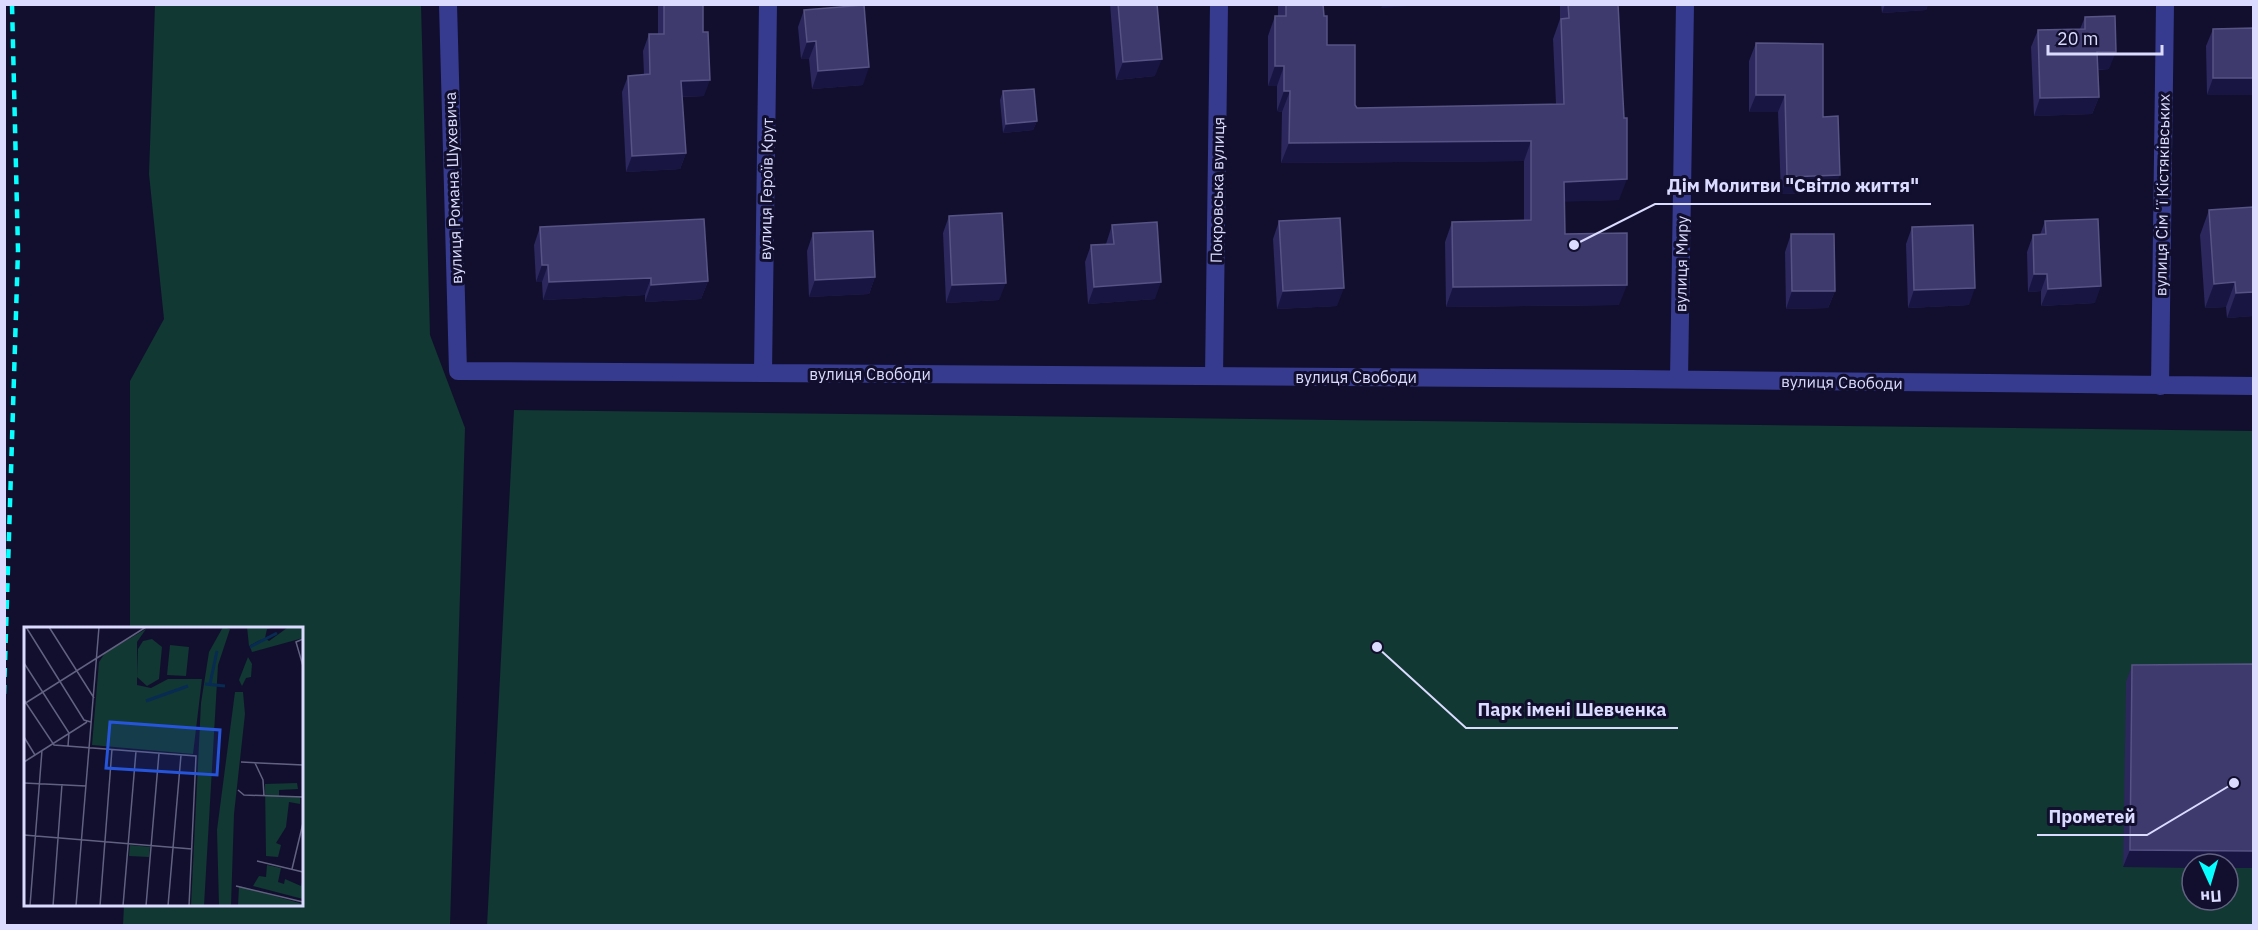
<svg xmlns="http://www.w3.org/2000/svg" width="2258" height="930" viewBox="0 0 2258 930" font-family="'IBM Plex Sans',sans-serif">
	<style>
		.green { fill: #113832; fill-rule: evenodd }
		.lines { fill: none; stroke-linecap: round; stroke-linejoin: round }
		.street { stroke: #363b90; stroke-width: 18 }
		.rail { stroke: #07ffff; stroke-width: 4.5; stroke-dasharray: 9 8; stroke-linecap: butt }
		.wall { fill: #2c275c }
		.shaded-wall { fill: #191542 }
		.building { fill: #3f3a6e; stroke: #575384; stroke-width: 1.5 }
		.labels { text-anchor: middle; stroke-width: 6; stroke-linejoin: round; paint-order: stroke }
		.street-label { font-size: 16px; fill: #dbdbff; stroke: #110f2d }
		.inset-river { fill: none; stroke: #082b53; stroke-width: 3 }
		.inset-road { fill: none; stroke: #626181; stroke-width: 1.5 }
		.view { fill: #2655da; fill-opacity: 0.15; stroke: #2655da; stroke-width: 3 }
		.inset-edge { fill: none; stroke: #dbdbff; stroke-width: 3 }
		.leader { fill: none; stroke: #dbdbff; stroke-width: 2 }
		.callout-dot { fill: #dbdbff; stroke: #110f2d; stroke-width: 2 }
		.callout-label { font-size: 18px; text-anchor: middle; font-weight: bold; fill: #dbdbff; stroke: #110f2d; stroke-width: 6; stroke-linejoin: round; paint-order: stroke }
	</style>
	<rect width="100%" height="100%" fill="#110f2d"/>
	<path class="green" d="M155,5H421L430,335L465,428L450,925H123L124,905L302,904V628H130V381L164,319L149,174Z
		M514,410L2253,431V925L487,926ZM2192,864H2228V900H2192Z"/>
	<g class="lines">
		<path class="street" d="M448,4L458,371L1631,379L2254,386
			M763,373L768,4
			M1214,376L1219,4
			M1679,379L1685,4
			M2160,386L2165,4"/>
		<path class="rail" d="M4,694L18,250L12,4"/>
	</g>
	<path class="wall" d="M658,4H703L704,96L682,97L686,153L680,169L626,172L622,92L628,76L644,75L643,51L649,34H658Z
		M1110,4H1157L1155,76L1116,80Z
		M1278,4H1323L1327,45L1357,108L1556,104L1553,39L1560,19V4H1618L1619,200L1564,201L1565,234L1619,305L1446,307L1445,242L1452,222L1524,220V161L1281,163L1282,112L1277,111V86H1268V36L1275,16H1278Z
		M1881,4H1928L1926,10L1882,13Z
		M804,10L863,85L812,89L809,59H801L798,27Z
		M2085,17L2109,69L2098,70L2099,97L2092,114L2034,116L2031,47L2038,30L2080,29Z
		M2253,28L2207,95L2206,46L2213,29Z
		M1756,43L1823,117L1833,192L1781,194L1778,112H1749V61Z
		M1003,91L1037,121L1033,130L1003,133L1000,100Z
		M2253,207V316L2227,318L2226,307L2205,308L2200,235L2209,210Z
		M949,216L999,300L946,303L943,233Z
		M1279,221L1337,306L1277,309L1273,239Z
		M2045,221L2095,303L2041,306V291L2028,292L2027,252L2033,235H2040Z
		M1112,225L1155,299L1088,304L1085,262L1091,245L1106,244Z
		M540,227L708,281L701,299L645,302V295L543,300L542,282H536L534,245Z
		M1912,227L1969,305L1908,308L1906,244Z
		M813,233L875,277L869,294L809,297L807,251Z
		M1791,234L1835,291L1828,308L1786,309L1785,252Z
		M2132,665L2253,868H2228V864L2123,867L2126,682Z"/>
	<path class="shaded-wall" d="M1383,4H1439L1381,8Z
		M1885,4H1928L1926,10L1882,13Z
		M816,41L809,59H801L807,42Z
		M2097,52H2116L2109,69L2091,70Z
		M1162,59L1155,76L1116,80L1123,62Z
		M1275,66H1284L1277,86H1268Z
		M869,67L863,85L812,89L818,71Z
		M2213,78H2253V95H2207Z
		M710,80L704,96L675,97L681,81Z
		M1284,91H1290L1282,112L1277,111Z
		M1756,95H1785L1778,112H1749Z
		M2099,97L2092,114L2034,116L2040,98Z
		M1037,121L1033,130L1003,133L1006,124Z
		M1531,141L1524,161L1281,163L1289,143Z
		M686,153L680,169L626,172L632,156Z
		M1840,175L1833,192L1781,194L1787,177Z
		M1627,179L1619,200L1556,202L1564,182Z
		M542,265H548L542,282H536Z
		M2034,274H2047L2041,291L2028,292Z
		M875,277L869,294L809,297L815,280Z
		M651,278L645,295L543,300L549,282Z
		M708,281L701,299L645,302L651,285Z
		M1161,282L1155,299L1088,304L1094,287Z
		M2235,282L2226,307L2205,308L2214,284Z
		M1006,283L999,300L946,303L952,285Z
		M1627,285L1619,305L1446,307L1453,287Z
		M2101,286L2095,303L2041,306L2048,289Z
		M1344,288L1337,306L1277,309L1283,291Z
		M1975,288L1969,305L1908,308L1914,290Z
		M1792,291H1835L1828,308L1786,309Z
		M2253,292V316L2227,318L2236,293Z
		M2130,850L2253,851V868H2228V864H2192V868L2123,867Z"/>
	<path class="building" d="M664,4H703V32H708L710,80L681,81L686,153L632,156L628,76L650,74L649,34H664Z
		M1118,4H1157L1162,59L1123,62Z
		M1286,4H1323L1324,16H1327V45H1355V105L1357,108L1564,104L1561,19L1569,18L1568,4H1618L1624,118H1627V179L1564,182L1565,234L1627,233V285L1453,287L1452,222L1531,220V141L1289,143L1290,91H1284V66H1275V16H1286Z
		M864,5L869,67L818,71L816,41L807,42L804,10Z
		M2115,16L2116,52H2097L2099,97L2040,98L2038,30L2085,29V17Z
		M2253,28V78H2213V29Z
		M1756,43L1823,44V117L1838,116L1840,175L1787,177L1785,95H1756Z
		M1034,89L1037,121L1006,124L1003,91Z
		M2253,207V292L2236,293L2235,282L2214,284L2209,210Z
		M1002,213L1006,283L952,285L949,216Z
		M1340,218L1344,288L1283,291L1279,221Z
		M704,219L708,281L651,285V278L549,282L548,265H542L540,227Z
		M2098,219L2101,286L2048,289L2047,274H2034L2033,235L2046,234L2045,221Z
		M1157,222L1161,282L1094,287L1091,245L1114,244L1112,225Z
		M1973,225L1975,288L1914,290L1912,227Z
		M873,231L875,277L815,280L813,233Z
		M1791,234H1834L1835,291H1792Z
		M2253,664V851L2130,850L2132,665Z"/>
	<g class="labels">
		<g class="street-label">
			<text transform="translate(453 188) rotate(-92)" y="6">вулиця Романа Шухевича</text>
			<text transform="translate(766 189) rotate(-89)" y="6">вулиця Героїв Крут</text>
			<text transform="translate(1217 190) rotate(-89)" y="6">Покровська вулиця</text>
			<text transform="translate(2162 195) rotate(-89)" y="6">вулиця Сімʼї Кістяківських</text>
			<text transform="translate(1681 264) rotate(-89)" y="6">вулиця Миру</text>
			<text x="870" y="380">вулиця Свободи</text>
			<text x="1356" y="383">вулиця Свободи</text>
			<text transform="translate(1842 382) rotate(1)" y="6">вулиця Свободи</text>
		</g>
	</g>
	<g transform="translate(24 627)">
		<rect width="279" height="279" fill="#110f2d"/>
		<path d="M199,0L206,2L194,38L180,279H167L177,76L185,25ZM223,0H251L243,2L241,11L245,14L263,1L279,0V11L228,25L226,20L238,12L225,19ZM122,2L113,15V58L127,61L144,52H178L169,127L68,118L75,35L81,26ZM128,12L138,20L135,52L123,59L113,50L114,22L119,14ZM146,18L165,20L162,49L143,48ZM224,30L228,37L227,50L222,51L218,59L215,53ZM211,65H219L221,87L210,187L207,279H195L193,203ZM273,156L274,162L255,163V169H276V177L265,175L262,200L252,216L257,218L254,230L242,229L241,157ZM106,218L126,220L125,230L105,229ZM243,238L257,241L254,255L260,257L261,252L277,259L279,252V272L229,259L235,249L242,250ZM215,259L279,277V279H214Z" fill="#113832"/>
		<path class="inset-river" d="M226,20L253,6M181,57L201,59M186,57L193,24M122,74L164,59"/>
		<path class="inset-road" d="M2,0L60,93L67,95M25,0L70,71M279,12L272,15L279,39M0,36L45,106L44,119M0,73L30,118L172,129L165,279M0,77L122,0M0,110L11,128M0,135L63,95M217,135L279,138M231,136L239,153L240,169M0,156L62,159M214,163L220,168L279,170M0,208L168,222M233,234L279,245M268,242L279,196M212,259L279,275M6,279L18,123M29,279L38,157M52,279L75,0M76,279L88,122M99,279L112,124M122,279L135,126M144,279L157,128"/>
		<path class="view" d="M86,95L196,103L193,148L82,141Z"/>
		<rect width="279" height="279" class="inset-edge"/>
	</g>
	<path class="leader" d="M1574 245L1655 204H1931M1377 647L1466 728H1678M2234 783L2147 835H2037"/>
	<g class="callout-dot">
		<circle cx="1574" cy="245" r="6"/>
		<circle cx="1377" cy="647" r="6"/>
		<circle cx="2234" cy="783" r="6"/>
	</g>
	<g class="callout-label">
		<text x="1793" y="192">Дім Молитви "Світло життя"</text>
		<text x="1572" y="716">Парк імені Шевченка</text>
		<text x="2092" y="823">Прометей</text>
	</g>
	<rect width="2258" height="930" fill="none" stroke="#dbdbff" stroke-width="12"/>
	<g transform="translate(2210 882) rotate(176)"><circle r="28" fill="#110f2d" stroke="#626181" stroke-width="1.5"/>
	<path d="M0-4.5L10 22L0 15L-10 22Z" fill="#07ffff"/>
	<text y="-9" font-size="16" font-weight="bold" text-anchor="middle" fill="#dbdbff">Пн</text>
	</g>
	<path d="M2048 45v9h114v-9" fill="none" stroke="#dbdbff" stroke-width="3"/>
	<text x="2057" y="45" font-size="18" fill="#dbdbff" stroke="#110f2d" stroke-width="4.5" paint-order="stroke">20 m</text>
</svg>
